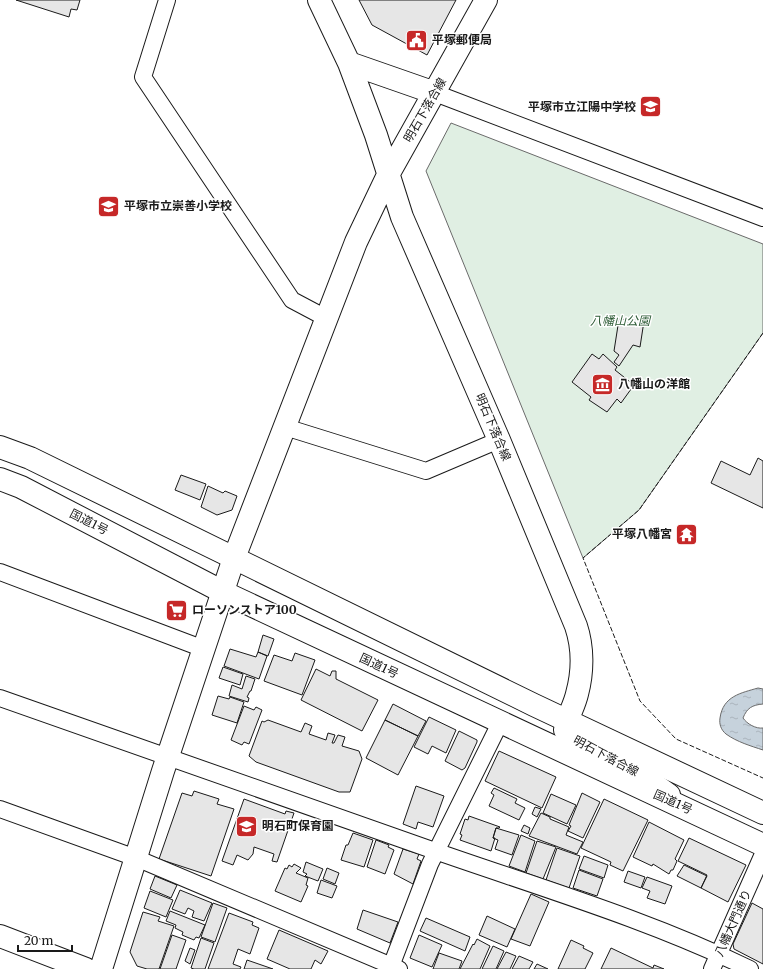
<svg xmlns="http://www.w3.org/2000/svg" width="763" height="969" viewBox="0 0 763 969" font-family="Merriweather,'Noto Sans JP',serif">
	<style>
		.park { fill: #e0efe3; stroke: #6a6a6a }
		.water { fill: url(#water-ripples); stroke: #6a6a6a }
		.building { fill: #e6e6e6; stroke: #1a1a1a }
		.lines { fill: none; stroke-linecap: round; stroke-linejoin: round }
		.street-casing { stroke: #1a1a1a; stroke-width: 18 }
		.secondary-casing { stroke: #1a1a1a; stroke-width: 24 }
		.highway-casing { stroke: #1a1a1a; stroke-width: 24 }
		.street { stroke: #fff; stroke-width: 16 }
		.secondary { stroke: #fff; stroke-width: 22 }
		.highway { stroke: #fff; stroke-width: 22 }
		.fence { stroke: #1a1a1a; stroke-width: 1; stroke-dasharray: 5 2; stroke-linecap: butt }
		.labels { text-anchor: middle; stroke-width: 3; stroke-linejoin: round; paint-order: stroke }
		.poi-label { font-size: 12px; font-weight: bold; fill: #1a1a1a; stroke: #fff; text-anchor: start }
		.street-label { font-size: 12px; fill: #1a1a1a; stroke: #fff }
		.park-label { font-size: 12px; font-style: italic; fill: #2b5a34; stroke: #fff }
	</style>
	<defs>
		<pattern id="water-ripples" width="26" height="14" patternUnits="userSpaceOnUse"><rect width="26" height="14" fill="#c6d2dc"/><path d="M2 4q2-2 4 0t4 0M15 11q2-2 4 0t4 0" fill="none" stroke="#aab4bc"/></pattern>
	</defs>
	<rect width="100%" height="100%" fill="#fff"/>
	<path class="park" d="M451,123L763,244V333L639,510L583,558L426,171Z"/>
	<path class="water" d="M758,688L763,689V704C752,705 747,708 743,718C747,724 756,729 763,728V750C751,746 737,742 726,734C721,730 719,724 720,718C723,696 741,693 758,688Z"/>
	<path class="building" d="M16,0H80L77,10L71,9L69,17Z
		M359,0H456L427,55L372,25Z
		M619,319L644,321L640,347L633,345L619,366L614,362L619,355L614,351Z
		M592,354L599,359L603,354L617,367L615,370L634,385L621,403L617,399L607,412L589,400L591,397L572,382Z
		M758,458L763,461V508L711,483L721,461L750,475Z
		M181,475L206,484L200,500L175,490Z
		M208,486L223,493L225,491L237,496L232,510L217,515L201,507Z
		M263,635L274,639L268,656L258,652Z
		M230,649L256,657L258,652L267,656L259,679L224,666Z
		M295,653L315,660L302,695L264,681L274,655L292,661Z
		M223,667L243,674L240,685L219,678Z
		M316,669L330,676L332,671H336V679L378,700L362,731L301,700Z
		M246,676L255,679L251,691H250L247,697L249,698L248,702L229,696L232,685L242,689Z
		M218,696L229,699L230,697L244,702L237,723L212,715Z
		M393,704L426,721L418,736L385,720Z
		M244,706L254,710L256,707L262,710L249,744L244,742L242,745L231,740Z
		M429,717L456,730L446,753L432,746L428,754L414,747Z
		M268,720L301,732L305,723L312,726L309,734L326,740L328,733L335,735L332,743H334L338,735L345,737L342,746L359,751L362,759L350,792H339L256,762L249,756L262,721L264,722Z
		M385,720L418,736L398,775L366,758Z
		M459,731L477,740V742L465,768L462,770L445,761Z
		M499,751L556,777L542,808L485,781Z
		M416,786L444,796L433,827L418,822L416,829L403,824Z
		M494,788L517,799L515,803L525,808L519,820L489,806L494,795L491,793Z
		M194,791L219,799L217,804L234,809L211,876L159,859L182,793L192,796Z
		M582,793L600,802L583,838L568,831L571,826L569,825Z
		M551,794L576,805L567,824L543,813Z
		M244,799L285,814L286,811L294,813L277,862L272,861L274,854L254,847L253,854L248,860L237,855L233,865L222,861Z
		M604,799L648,820L623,871L610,865L611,862L581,848Z
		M535,807L541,809L537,817L532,814Z
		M541,813L550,817V819L569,827L566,835L583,842L577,854L529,836Z
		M469,816L500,827L499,828H496L493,838H495L491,851L460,840L462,835L460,834L465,819L468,820Z
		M649,822L684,840L675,859L677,861L673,870H671L669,874L653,864L652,866L633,857Z
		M524,825L530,828L528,834L521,831Z
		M496,828L519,835L512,855L495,849L498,840L493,838Z
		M353,833L373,840L364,867L341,860L346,845H348Z
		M521,835L535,841L525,872L509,866Z
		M689,838L746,865L728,902L701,888L707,875L678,861Z
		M376,840L389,845L388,847L394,850L385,874L367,867Z
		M537,841L556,847L543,879L526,873Z
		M557,848L580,856L569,888L546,880Z
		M403,849L419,854L417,859L421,861L413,884L394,874Z
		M584,856L608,865L604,878L579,869Z
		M306,862L323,869L318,881L305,876L307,874L303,872Z
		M294,864L301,868L296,873L308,878L306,885L308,886L301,902L275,891L285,868L287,869L289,865L292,867Z
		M684,865L707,876L701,888L677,876Z
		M327,868L339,873L335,884L323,879Z
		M579,870L603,879L597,896L573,888Z
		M628,871L645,877L641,888L624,882Z
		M155,876L177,885L171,898L150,889Z
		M647,877L672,886L665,904L647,898L650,891L642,888Z
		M321,880L337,886L332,898L317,893Z
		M180,890L212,903L204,921L192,917L194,911L188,908L185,914L172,909Z
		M150,891L173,900L166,917L144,908Z
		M531,894L549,902L530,946L511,939Z
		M213,903L227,908L215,942L201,937Z
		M752,903L763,909V964L734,949L733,944Z
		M363,910L398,922L390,943L357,929Z
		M170,911L205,925L199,938L196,937L194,940L182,935L183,932L175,928L176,925L166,921Z
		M143,912L160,917L158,921L174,926L159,969H147L137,966L130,952Z
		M229,913L253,922L252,925L259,928L250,954L238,949L233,964L241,967L240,969H208Z
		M487,916L515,929L507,947L479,935Z
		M426,918L470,937L465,951L420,931Z
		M279,930L328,951L321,964L315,960L311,969H290L267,959Z
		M172,935L186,940L176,969H160Z
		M419,935L442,945L432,967L410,958Z
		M201,938L214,943L205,969H194L191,968Z
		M477,939L490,946L480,969H460L473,944L474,945Z
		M571,940L584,946L583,948L593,953L585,969H558Z
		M493,946L504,951L496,969H482Z
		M190,948L195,950L190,964L185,961Z
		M611,948L653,968L654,965L664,969H601Z
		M506,952L516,956L510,969H497Z
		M439,953L462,961L459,969H433Z
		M519,956L533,962L529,969H512Z
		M247,960L273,969H244Z
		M537,964L548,969H534Z"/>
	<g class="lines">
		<defs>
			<path id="street" d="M167,0L143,77L292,300L326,318
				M435,93L763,218
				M285,427L426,471L499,440
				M0,572L204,649
				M0,698C145,749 290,800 435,851C541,888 649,920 750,969
				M0,809L136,858L399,969
				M390,969L430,864L500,723
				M712,969L763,854"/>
			<path id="secondary" d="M319,0L349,63L376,135L402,217L499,440L576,626C583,647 583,672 577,694C574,707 567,717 565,730L569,737L630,767L669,795
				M349,63L435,93
				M0,936L86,969
				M101,969L163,771L234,558L356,242L388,175L486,0"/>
			<path id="highway" d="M0,447L30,458L534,705L763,813
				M0,479L21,487L223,592L763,845"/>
		</defs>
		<use href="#street" class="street-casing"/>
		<use href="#secondary" class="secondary-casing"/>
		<use href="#highway" class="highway-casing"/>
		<use href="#street" class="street"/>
		<use href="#secondary" class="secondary"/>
		<use href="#highway" class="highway"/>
		<path class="fence" d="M763,333L639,510L583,558L640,701L676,739L763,778"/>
	</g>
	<defs>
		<symbol id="civic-square" viewBox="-11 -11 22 22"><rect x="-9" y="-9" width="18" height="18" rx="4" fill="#c62828" stroke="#fff"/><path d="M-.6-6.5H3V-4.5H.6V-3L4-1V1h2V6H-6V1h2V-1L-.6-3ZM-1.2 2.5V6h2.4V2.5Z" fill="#fff"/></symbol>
		<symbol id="school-square" viewBox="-11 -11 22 22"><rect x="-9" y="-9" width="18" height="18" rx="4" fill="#c62828" stroke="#fff"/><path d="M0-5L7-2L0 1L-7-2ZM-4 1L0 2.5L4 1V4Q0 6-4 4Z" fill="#fff"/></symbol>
		<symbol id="museum-square" viewBox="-11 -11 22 22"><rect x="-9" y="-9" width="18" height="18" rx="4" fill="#c62828" stroke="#fff"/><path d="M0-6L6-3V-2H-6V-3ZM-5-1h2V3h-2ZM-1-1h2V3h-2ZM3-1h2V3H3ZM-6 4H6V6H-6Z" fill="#fff"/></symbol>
		<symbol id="temple-square" viewBox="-11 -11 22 22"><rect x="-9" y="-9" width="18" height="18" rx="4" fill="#c62828" stroke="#fff"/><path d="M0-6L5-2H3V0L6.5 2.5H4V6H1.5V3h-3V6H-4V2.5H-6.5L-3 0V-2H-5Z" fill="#fff"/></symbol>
		<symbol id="supermarket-square" viewBox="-11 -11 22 22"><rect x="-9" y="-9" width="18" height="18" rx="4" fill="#c62828" stroke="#fff"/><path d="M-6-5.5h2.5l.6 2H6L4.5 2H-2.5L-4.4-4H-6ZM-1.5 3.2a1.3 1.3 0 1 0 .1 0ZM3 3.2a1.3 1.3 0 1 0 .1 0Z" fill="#fff"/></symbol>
	</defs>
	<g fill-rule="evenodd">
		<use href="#civic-square" x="404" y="28" width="25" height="25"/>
		<use href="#school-square" x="638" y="94" width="25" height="25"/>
		<use href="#school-square" x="96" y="194" width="25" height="25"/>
		<use href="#museum-square" x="590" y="372" width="25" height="25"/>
		<use href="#temple-square" x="674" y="522" width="25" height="25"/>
		<use href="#supermarket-square" x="164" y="598" width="25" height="25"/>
		<use href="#school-square" x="234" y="814" width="25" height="25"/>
	</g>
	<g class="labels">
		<g class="poi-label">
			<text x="432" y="44">平塚郵便局</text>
			<text x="636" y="111" text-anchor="end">平塚市立江陽中学校</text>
			<text x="124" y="210">平塚市立崇善小学校</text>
			<text x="618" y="388">八幡山の洋館</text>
			<text x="672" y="538" text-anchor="end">平塚八幡宮</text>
			<text x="192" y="614">ローソンストア100</text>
			<text x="262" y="830">明石町保育園</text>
		</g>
		<g class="street-label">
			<text transform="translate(425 110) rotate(-60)" y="4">明石下落合線</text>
			<text transform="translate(493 427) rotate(67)" y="4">明石下落合線</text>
			<text transform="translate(89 522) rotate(27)" y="4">国道1号</text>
			<text transform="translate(379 666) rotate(25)" y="4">国道1号</text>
			<text transform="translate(606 756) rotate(28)" y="4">明石下落合線</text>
			<text transform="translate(673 802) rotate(24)" y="4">国道1号</text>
			<text transform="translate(733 923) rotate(-66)" y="4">八幡大門通り</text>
		</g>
		<g class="park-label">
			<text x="620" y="325">八幡山公園</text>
		</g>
	</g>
	<path d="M18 945v6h54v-6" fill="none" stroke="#1a1a1a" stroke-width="2"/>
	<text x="24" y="945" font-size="12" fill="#1a1a1a" stroke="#ffffff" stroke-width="3" paint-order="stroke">20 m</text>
</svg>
